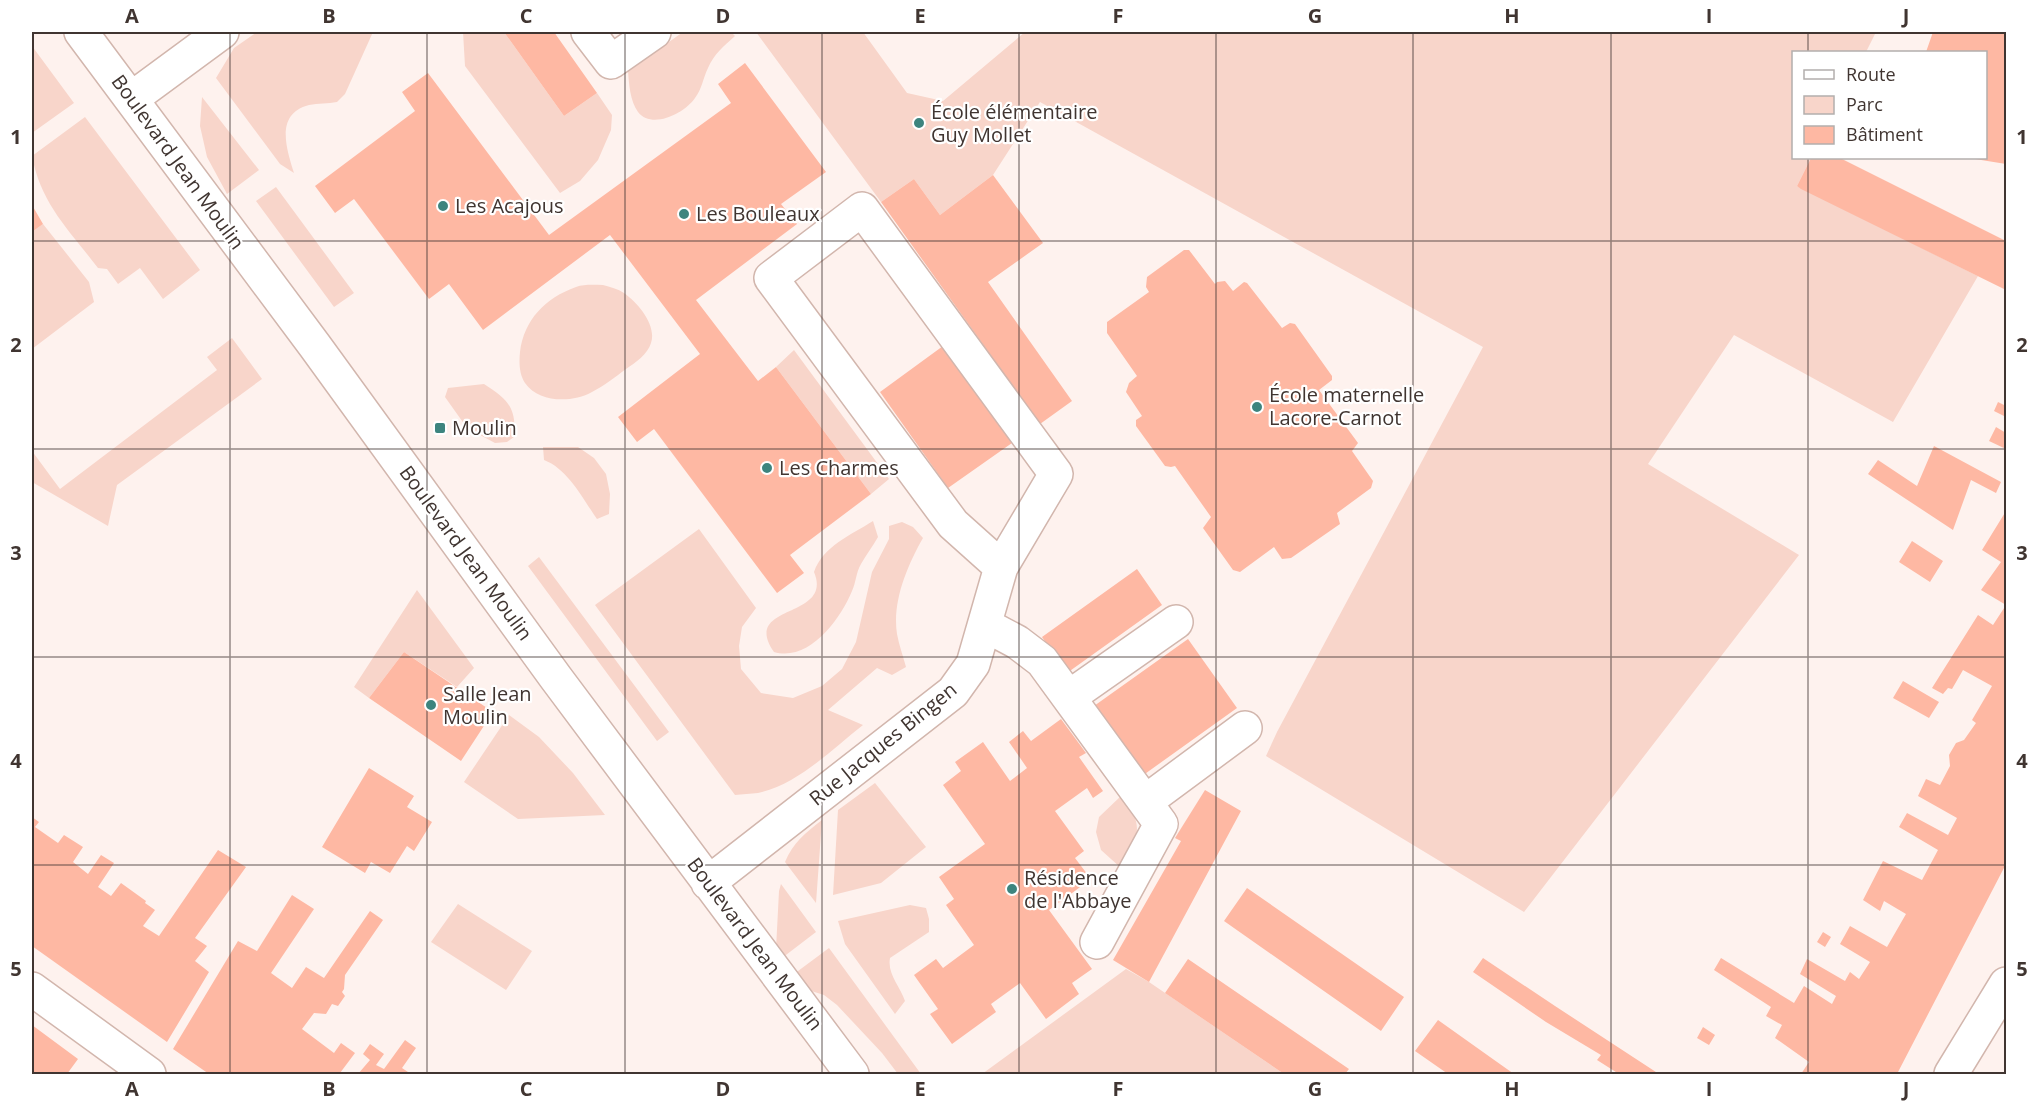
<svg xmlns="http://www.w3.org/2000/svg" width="2038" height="1106" viewBox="0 0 2038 1106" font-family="'Open Sans',sans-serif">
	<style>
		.green { fill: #f8d5ca }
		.building { fill: #feb8a3 }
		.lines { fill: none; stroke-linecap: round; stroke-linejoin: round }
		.minor-casing { stroke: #d2b6ad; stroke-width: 36 }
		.minor { stroke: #fff; stroke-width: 33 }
		.grid { fill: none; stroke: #403531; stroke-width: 1.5; stroke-opacity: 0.55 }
		.poi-dot { fill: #3d847e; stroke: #fff; stroke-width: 2 }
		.labels { text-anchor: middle; stroke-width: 4.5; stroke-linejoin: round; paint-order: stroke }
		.poi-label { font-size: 20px; fill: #403531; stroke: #fff; text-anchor: start }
		.street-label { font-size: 20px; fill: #403531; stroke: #fff }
		.neatline { fill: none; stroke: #403531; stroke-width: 2 }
		.grid-label { font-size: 20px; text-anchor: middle; font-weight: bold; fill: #403531 }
	</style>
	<rect width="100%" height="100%" fill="#fef2ee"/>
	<path class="green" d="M257,32H373L345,94L337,102C328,104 318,103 309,105C274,114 287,150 294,173L280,164L216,78L234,48Z
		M463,32H504L564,116L597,93L612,115L611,130L598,160L580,181L560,193L465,66Z
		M683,32H731L735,36C724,46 714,54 708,68C703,78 702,89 695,98C685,113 652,130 638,112C630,101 629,84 628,71Z
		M756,32H863L907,93L943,101L1025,32H1876L1866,52H1794V158H1811L1797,186L1978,276L1893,422L1734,335L1648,464L1799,555L1524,912L1266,756L1277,732L1483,347L1040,102L993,175L940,215L914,179L881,202Z
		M32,46L74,103L32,133Z
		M202,97L259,170L227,194L207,157L200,126Z
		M85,117L200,270L163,299L140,268L118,284L107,269L98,268C69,230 41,204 32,156Z
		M276,187L354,293L334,307L256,201Z
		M43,224L89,282L94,302L32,349V232Z
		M603,285C610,287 618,289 624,293C638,303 657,325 651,343C648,354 635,363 626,369C615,377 604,386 592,392C572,403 539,403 525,383C519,374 519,362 520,352C524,320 545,298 576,287C584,284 595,285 603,285Z
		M232,338L262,379L117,485L108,526L32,482V451L60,489L217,370L207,357Z
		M794,350L889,479L871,494L776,367Z
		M484,384C507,399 517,407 514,437L507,442L495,443L467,428L445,397L448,388Z
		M543,447H578L594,458L606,474L610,494L609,514L597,519C583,499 568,469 544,460Z
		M873,521L878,537C873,546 866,555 861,564C856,572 856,583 852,591C840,620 809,662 774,652C740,603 834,620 814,572C823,546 851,535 873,521Z
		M902,522L913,527L923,538C907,566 892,602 897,634C899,645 903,656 906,667L892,675L877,668L828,710L863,725C832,749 799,784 758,793C751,794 742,794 735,795L595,605L699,529L756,608L742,627L739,646L741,669L761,693L793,698L822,686L842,669L856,642L872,572L889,539V526Z
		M539,557L669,732L657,741L528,566Z
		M417,590L474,668L457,687L404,652L369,698L354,687Z
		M509,715L539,737L573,773L605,815L518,819L464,782Z
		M875,783L926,847L881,883L833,895L838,810Z
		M1122,795C1145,827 1139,836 1121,868L1101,850L1096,832L1099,817Z
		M822,820L816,903L785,862C793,843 805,833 822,820Z
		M781,884L816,932L782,958L776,949L779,891Z
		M458,904L532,951L506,990L431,942Z
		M910,905L926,908L929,919V932L890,958C887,974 900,986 905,1001L895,1014L845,944L838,921Z
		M829,948L921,1074H898L882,1053L837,1005L824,995L805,989L794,974Z
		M1126,969L1149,982L1284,1074H982Z"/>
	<path class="building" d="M504,32H554L597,93L564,116Z
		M1933,32H2006V164L1975,159L1986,158V52H1926Z
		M745,63L826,172L781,204L797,224L696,300L758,381L776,367L871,494L790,555L804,573L777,593L654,429L637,442L618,417L700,354L610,235L483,330L449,284L429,299L354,199L335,213L315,186L415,111L402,92L428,73L549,235L731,103L718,84Z
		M1811,158H1840L2006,241V290L1801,189L1797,186Z
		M993,175L1043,243L988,282L1072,401L1040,424L881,202L914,179L940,215Z
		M32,205L43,224L32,232Z
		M1184,250H1189L1215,284L1217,282L1225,281L1233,291L1244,282L1247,283L1282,328L1290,323L1295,324L1332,376V380L1319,390L1358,443L1352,451L1373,481L1371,488L1337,513L1340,524L1291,558L1282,559L1274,547L1240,572L1233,570L1203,528L1211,517L1175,466L1171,467L1165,466L1136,426V420L1142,416L1126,392L1129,383L1137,376L1107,333V322L1149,292L1146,287L1147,277Z
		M943,346L1012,443L948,488L880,392Z
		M1998,402L2006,406V417L1994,411Z
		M1996,427L2006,433V449L1989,441Z
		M1934,446L2001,482L1996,493L1971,480L1953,530L1868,474L1878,460L1917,486Z
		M2006,511V864L1897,1074H1801L1809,1062L1775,1038L1782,1025L1766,1016L1771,1007L1714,970L1721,958L1794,1003L1804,986L1832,1004L1836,996L1800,974L1807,959L1845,981L1850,972L1859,979L1870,962L1840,944L1850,926L1887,947L1906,914L1884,901L1880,911L1863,900L1883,861L1922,880L1938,850L1899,827L1907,813L1948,835L1957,818L1918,796L1926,779L1940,785L1950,766L1949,755L1956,743L1964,740L1976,723L1972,720L1992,686L1963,670L1952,689L1948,688L1943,694L1932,688L1978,615L1993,625L2006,605L1981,590L2001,562L1982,550Z
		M1912,541L1943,561L1930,582L1899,562Z
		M1137,569L1162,605L1067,673L1042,637Z
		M1188,639L1237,708L1142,776L1094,706Z
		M404,652L493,712L461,761L369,698Z
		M1903,681L1939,702L1929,718L1893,698Z
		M1061,719L1086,753L1079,757L1103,791L1093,798L1087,788L1055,811L1084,851L1075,858L1091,879L1049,910L1092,969L1072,983L1079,994L1046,1019L1020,983L991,1004L996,1012L952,1044L930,1014L938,1009L914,975L936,959L943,968L974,945L946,905L954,899L939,877L985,844L943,785L961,771L955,762L983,742L1010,781L1027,768L1009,742L1023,731L1031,741Z
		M369,768L414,796L407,807L432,822L414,851L407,846L390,873L371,862L365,873L322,847Z
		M1205,790L1241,811L1149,982L1113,960L1181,841L1175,838Z
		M32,817L39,822L35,827L58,843L64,835L83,847L73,862L88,874L101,855L114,863L98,887L111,896L121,883L146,901L145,903L155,910L143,926L159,936L218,850L246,867L195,938L207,946L195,961L209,972L167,1042L32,946Z
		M1247,888L1404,997L1381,1031L1224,921Z
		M292,895L314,909L271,973L292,988L306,967L324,978L370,911L383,920L345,975L344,989L342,992L345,996L338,1006L332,1004L326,1014L314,1013L302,1029L334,1053L341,1043L355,1053L340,1073L343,1074H209L173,1049L238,941L257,951Z
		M1823,932L1831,937L1825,947L1817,942Z
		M1483,958L1555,1006L1659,1074H1619L1597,1060L1601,1055L1546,1022L1473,972Z
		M1188,959L1349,1069L1345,1074H1284L1165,993Z
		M1438,1020L1490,1057L1514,1074H1448L1415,1051Z
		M32,1025L78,1059L67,1074H32Z
		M1703,1027L1715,1035L1709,1045L1697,1038Z
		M405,1040L416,1048L402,1068L411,1074H358L370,1060L363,1054L370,1044L384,1054L376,1065L384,1069Z"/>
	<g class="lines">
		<defs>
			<path id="minor" d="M81,32L315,346L556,678L852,1074
				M588,32L611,62L654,32
				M131,99L222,32
				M985,625L1017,642L1042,661L1161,824L1097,942
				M1069,697L1176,622
				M1145,802L1245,728
				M708,883L953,692L973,664L1001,567L1056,474L862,209L771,278L953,524L1001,567
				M32,989L149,1074
				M1951,1074L2006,984"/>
		</defs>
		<use href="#minor" class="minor-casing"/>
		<use href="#minor" class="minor"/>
	</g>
	<path class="grid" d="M230,32V1074M427,32V1074M625,32V1074M822,32V1074M1019,32V1074M1216,32V1074M1413,32V1074M1611,32V1074M1808,32V52M1808,158V1074M32,241H2006M32,449H2006M32,657H2006M32,865H2006"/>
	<g class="poi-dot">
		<circle cx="919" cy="123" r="6"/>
		<circle cx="443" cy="206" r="6"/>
		<circle cx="684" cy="214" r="6"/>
		<circle cx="1257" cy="407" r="6"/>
		<rect x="434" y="422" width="12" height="12" rx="3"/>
		<circle cx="767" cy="468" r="6"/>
		<circle cx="431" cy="705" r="6"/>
		<circle cx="1012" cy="889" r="6"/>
	</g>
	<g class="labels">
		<g class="poi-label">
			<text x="931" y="119">École élémentaire<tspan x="931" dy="23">Guy Mollet</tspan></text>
			<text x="455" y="213">Les Acajous</text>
			<text x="696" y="221">Les Bouleaux</text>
			<text x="1269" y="402">École maternelle<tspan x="1269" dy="23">Lacore-Carnot</tspan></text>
			<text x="452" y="435">Moulin</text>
			<text x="779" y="475">Les Charmes</text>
			<text x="443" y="701">Salle Jean<tspan x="443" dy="23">Moulin</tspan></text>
			<text x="1024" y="885">Résidence<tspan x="1024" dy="23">de l'Abbaye</tspan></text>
		</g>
		<g class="street-label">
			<text transform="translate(178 162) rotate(54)" y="7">Boulevard Jean Moulin</text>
			<text transform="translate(466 553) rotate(54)" y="7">Boulevard Jean Moulin</text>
			<text transform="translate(883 744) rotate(-39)" y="7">Rue Jacques Bingen</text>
			<text transform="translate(755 944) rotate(53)" y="7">Boulevard Jean Moulin</text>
		</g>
	</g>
	<rect width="2038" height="1106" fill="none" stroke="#ffffff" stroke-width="66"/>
	<rect x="1792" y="51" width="195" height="108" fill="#ffffff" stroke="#b3aead" stroke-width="1.5"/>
	<rect x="1804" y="70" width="30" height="9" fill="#ffffff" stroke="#b3aead" stroke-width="1.5"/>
	<text x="1846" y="81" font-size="18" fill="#403531">Route</text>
	<rect x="1804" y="96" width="30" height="18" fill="#f8d5ca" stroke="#b3aead" stroke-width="1.5"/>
	<text x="1846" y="111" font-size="18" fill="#403531">Parc</text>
	<rect x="1804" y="126" width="30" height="18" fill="#feb8a3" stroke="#b3aead" stroke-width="1.5"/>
	<text x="1846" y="141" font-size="18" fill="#403531">Bâtiment</text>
	<rect x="33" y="33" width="1972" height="1040" class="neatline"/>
	<g class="grid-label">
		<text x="132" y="23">A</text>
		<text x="329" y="23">B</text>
		<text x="526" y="23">C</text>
		<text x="723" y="23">D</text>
		<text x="920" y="23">E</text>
		<text x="1118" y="23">F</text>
		<text x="1315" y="23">G</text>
		<text x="1512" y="23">H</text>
		<text x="1709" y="23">I</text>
		<text x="1906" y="23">J</text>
		<text x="16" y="144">1</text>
		<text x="2022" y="144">1</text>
		<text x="16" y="352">2</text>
		<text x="2022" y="352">2</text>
		<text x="16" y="560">3</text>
		<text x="2022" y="560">3</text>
		<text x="16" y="768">4</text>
		<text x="2022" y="768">4</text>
		<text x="16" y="976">5</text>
		<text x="2022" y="976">5</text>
		<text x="132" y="1096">A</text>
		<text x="329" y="1096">B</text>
		<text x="526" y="1096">C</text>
		<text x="723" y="1096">D</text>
		<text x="920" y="1096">E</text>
		<text x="1118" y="1096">F</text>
		<text x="1315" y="1096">G</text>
		<text x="1512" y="1096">H</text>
		<text x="1709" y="1096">I</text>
		<text x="1906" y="1096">J</text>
	</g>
</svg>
